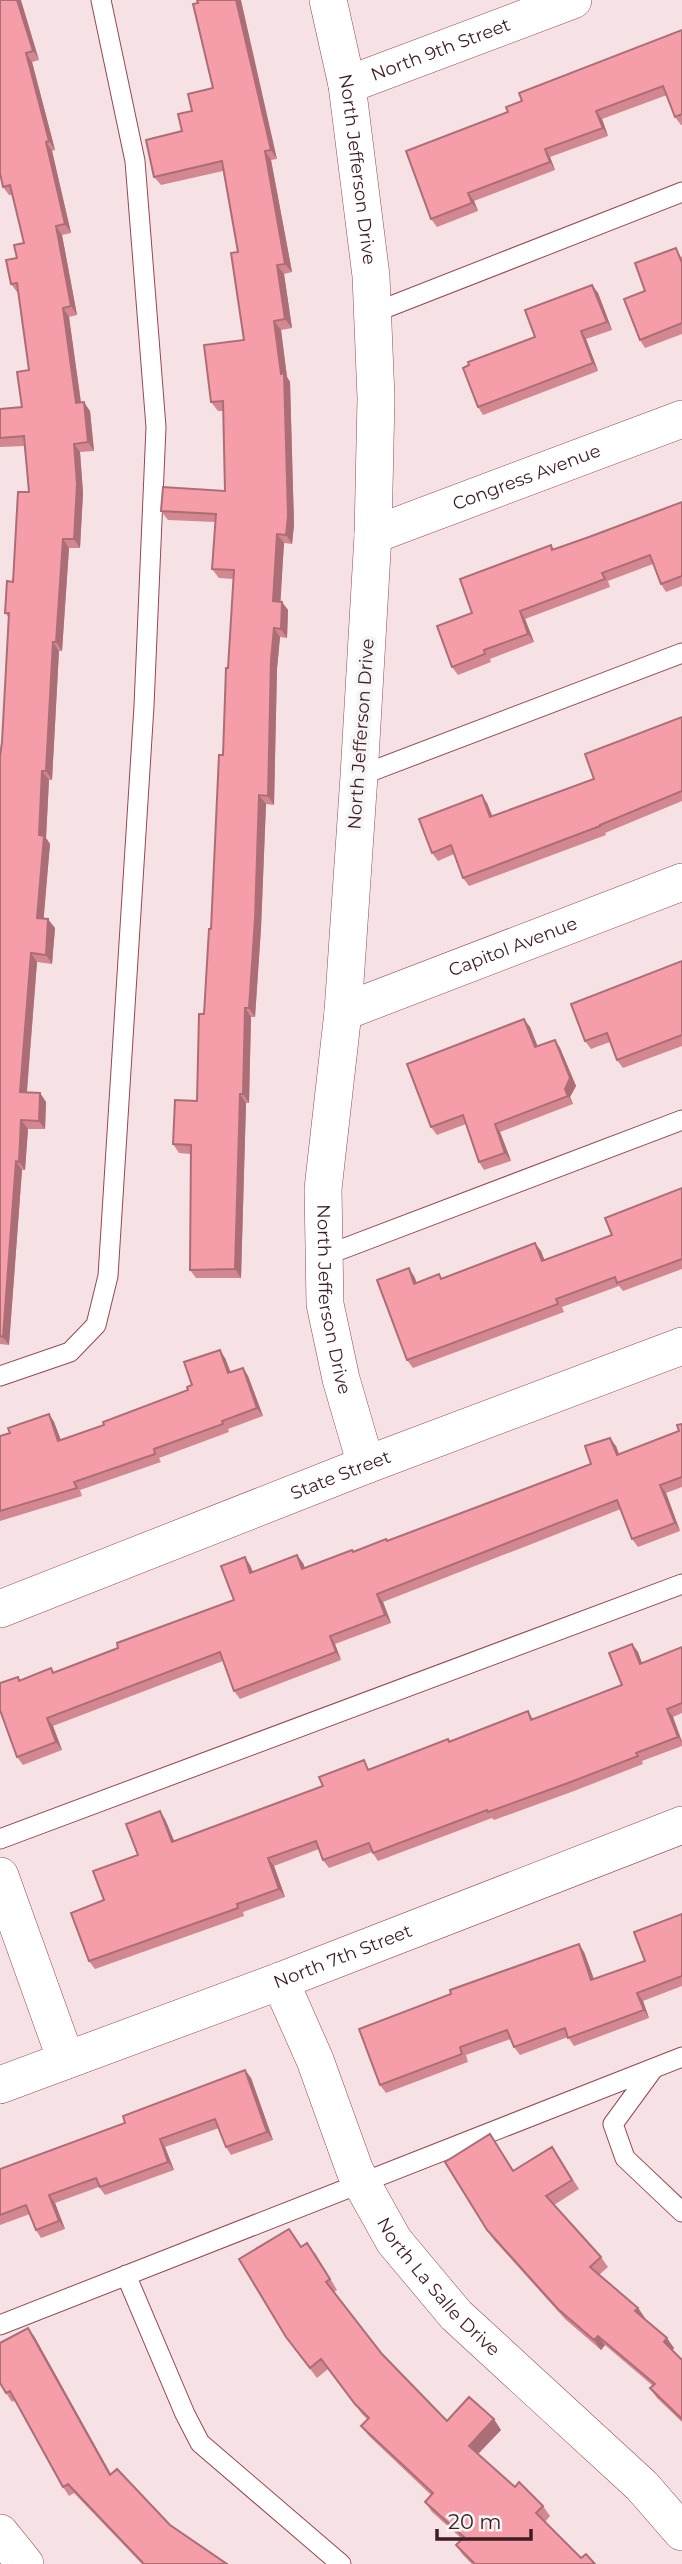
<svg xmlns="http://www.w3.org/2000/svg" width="682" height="2564" viewBox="0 0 682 2564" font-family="Montserrat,sans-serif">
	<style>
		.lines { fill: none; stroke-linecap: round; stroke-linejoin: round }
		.lane-casing { stroke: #964754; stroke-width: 21 }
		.street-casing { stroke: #964754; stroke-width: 38 }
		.lane { stroke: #fff; stroke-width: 19 }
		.street { stroke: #fff; stroke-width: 37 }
		.wall { fill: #d38790 }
		.shaded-wall { fill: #ac6e76 }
		.building { fill: #f59da8; stroke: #ac6e76; stroke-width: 2 }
		.labels { text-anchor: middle; stroke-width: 7; stroke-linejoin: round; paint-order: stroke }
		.street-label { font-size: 18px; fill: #3f1d22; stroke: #f5f5f5 }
	</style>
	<rect width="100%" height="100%" fill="#f6e2e4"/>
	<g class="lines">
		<defs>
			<path id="lane" d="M373,313L682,192
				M359,776L682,653
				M324,1256L682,1120
				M0,1376L70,1352L96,1325L108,1276L144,706L156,427L135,161L101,0
				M0,1839L682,1584
				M654,2068L613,2124L625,2158L682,2212
				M126,2275L185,2414L200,2443L341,2564
				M0,2325L682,2057"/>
			<g id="street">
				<path id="s1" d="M328,0L347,85L371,276L376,398L373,535L359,776L343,1012L323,1189L325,1304L341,1379L366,1465"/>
				<path id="s2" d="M347,85L573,0"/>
				<path id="s3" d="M373,535L682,419"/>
				<path id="s4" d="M343,1012L682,882"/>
				<path id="s5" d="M0,1609L366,1465L682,1346"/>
				<path d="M0,1876L66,2060"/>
				<path id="s6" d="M280,1981L315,2060L355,2171L394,2241L456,2315L642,2486L682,2532"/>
				<path id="s7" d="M0,2085L280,1981L682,1825"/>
				<path d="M0,2533L25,2564"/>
			</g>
		</defs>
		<use href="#lane" class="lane-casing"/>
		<use href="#street" class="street-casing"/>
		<use href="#lane" class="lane"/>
		<use href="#street" class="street"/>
	</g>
	<path class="wall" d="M0,0L39,60L32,62L55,150L52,151L71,233L62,235L77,315L69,317L81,402L90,411L94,451L80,452L83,493L80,548H69L62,651H59L52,780H49L46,838L50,844L43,919L55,928L52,964L37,962L27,1092L40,1093L46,1102L45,1129H28L25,1170H22L9,1345L0,1344V756L2,742L9,618L5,613L13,582L29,492L24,446L0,447V409L22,407L29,370L18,292H17L11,284L17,258L24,243L13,195H9L3,187Z
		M198,3L277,159L271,160L292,272L284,274L292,328L281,330L287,377L290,382L294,525L292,544L284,543L280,601L288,610L287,638L280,637L277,669L274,805L266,804L261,928L255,1017H251L249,1103H246L241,1278H196L190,1270L191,1154L179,1153L173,1144L197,1101L211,929L234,579L219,578L212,569L215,522L168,520L161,511L225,491L223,411H218L211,402L244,340L238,252L223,171L161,185L154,177L182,131L192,111L213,88Z
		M682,30V125H681L675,117L667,95L602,119L608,136L550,157L555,170L474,201L478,211L437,227L431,219L508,112L522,101Z
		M682,256V334L645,348L640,340L645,291Z
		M592,285L598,293L612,330L586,339L598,371L483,415L478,407L535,337Z
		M682,502V586L666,592L661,584L653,564L608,581L610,587L525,619L534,642L490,659L491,662L458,675L452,667L472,613L551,545L554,549L589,537Z
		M682,717V801L605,833L606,835L469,886L463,878L454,854L438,861L432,853L487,803L492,816L594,779Z
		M682,961V1046L623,1068L617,1060L610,1042L591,1049L585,1041Z
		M530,1027L538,1047L555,1040L560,1048L576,1086L570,1097L573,1104L500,1132L511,1161L484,1170L479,1162L466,1124L437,1135L431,1127Z
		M682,1188V1269L623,1291L619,1286L562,1307L564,1312L413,1368L407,1360L414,1276L417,1283L442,1278L541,1251L544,1260L612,1235Z
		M225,1358L231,1373L243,1368L248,1376L263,1416L228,1429L229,1432L159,1458L161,1462L80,1490L82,1496L0,1521V1436L10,1433L49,1414L54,1422L61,1440L104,1425L188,1390L192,1385Z
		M682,1424V1487L666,1493L680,1531L638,1547L632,1539L621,1509L383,1602L391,1623L335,1644L341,1660L240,1699L234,1691L223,1661L53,1726L62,1750L23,1765L17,1757L18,1677L20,1680L54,1672L118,1648L234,1600L250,1565L253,1572L303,1563L305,1568L388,1541L591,1464L616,1446L619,1454L679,1431Z
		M632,1644L638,1652L642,1663L682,1647V1713L673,1717L682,1741V1746L642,1761L643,1764L574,1791L494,1820L492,1818L378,1861L372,1852L329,1868L323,1860L319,1849L274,1866L285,1897L243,1912L244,1916L95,1969L89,1961L104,1900L165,1819L174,1841L449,1741L528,1711L533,1719L622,1685Z
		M682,1914V1986L643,2001L649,2018L574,2046L568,2037L520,2055L514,2047L511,2039L466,2055L468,2062L386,2093L380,2085L584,1952L594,1979L645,1961Z
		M245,2070L251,2078L273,2140L231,2155L226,2147L219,2128L165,2147L174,2170L105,2195L99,2187L55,2203L65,2229L41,2238L36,2230L30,2214L0,2225V2169L125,2123Z
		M490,2134L514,2171L552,2147L559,2157L579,2189L554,2205L601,2257L608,2267L599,2275L638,2308L645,2318L644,2319L674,2348L672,2350L682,2360V2422L657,2398L650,2388L653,2386L605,2345L601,2350L565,2319L494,2240L487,2230Z
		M301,2247L315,2253L337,2290L334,2292L382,2354L447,2421L501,2430L478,2454L515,2487L543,2506L550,2516L545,2522L581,2558L595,2564H472L463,2555L456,2545L462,2539L432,2512L425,2502L431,2495L369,2436L361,2426L368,2420L362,2414L328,2369L317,2378L286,2337Z
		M34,2336L111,2474L170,2525L227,2564H142L74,2493L69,2496L63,2487L15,2400L12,2402L6,2393Z"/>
	<path class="shaded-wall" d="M17,0H21L39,60L33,51Z
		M236,0H241L277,159L271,150Z
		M26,53L32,62L55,150L49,141Z
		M596,111L602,119L608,136L603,128Z
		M46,142L52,151L71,233L65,224Z
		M545,149L550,157L555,170L550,162Z
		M265,151L271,160L292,272L285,264Z
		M468,193L474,201L478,211L472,203Z
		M56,226L62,235L77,315L71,306Z
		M277,265L284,274L292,328L285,319Z
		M592,285L598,293L612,330L607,322Z
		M63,308L69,317L82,411L76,403Z
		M274,321L281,330L287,377L290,382L294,525L292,544L286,535L281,374Z
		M581,331L586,339L598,371L593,363Z
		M84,402L90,411L94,451L88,442Z
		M74,444L80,452L83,493L80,548L74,539Z
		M277,534L284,543L280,610L273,601Z
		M63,539L69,548L62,651L56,642Z
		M282,602L288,610L287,638L281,629Z
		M520,611L525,619L534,642L528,634Z
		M274,628L280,637L277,669L274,805L268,796L271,660Z
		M53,642L59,651L52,780L46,771Z
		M42,771L49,780L46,838L50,844L43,927L37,918Z
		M259,795L266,804L261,928L255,1017L249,1008Z
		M482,795L487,803L496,825L490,817Z
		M48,919L55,928L52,964L46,955Z
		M31,953L37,962L26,1101L20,1092Z
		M245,1008L251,1017L249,1103L243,1094Z
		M524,1019L530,1027L541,1055L535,1047Z
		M555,1040L560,1048L576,1086L570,1097L573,1104L568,1096L565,1089Z
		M40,1093L46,1102L45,1129L39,1121Z
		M240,1094L246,1103L241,1278L235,1269Z
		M21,1120L28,1129L25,1170L19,1162Z
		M495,1124L500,1132L511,1161L505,1153Z
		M16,1161L22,1170L9,1345L3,1337Z
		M535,1243L541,1251L548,1269L542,1261Z
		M409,1268L414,1276L420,1292L414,1284Z
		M220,1350L225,1358L234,1381L228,1373Z
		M243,1368L248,1376L263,1416L257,1408Z
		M49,1414L54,1422L64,1449L58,1441Z
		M610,1438L616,1446L622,1463L617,1455Z
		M660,1485L666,1493L680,1531L675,1523Z
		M297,1555L303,1563L308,1577L302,1569Z
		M245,1557L250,1565L256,1581L250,1573Z
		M377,1594L383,1602L391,1623L385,1615Z
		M330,1636L335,1644L341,1660L336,1652Z
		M632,1644L638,1652L645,1672L640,1664Z
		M667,1709L673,1717L682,1743L678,1737Z
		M47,1718L53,1726L62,1750L56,1742Z
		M160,1811L165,1819L178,1850L172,1842Z
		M268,1858L274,1866L285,1897L279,1889Z
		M579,1944L584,1952L597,1988L591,1980Z
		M637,1993L643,2001L649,2018L644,2010Z
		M245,2070L251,2078L273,2140L267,2132Z
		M160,2139L165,2147L174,2170L168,2162Z
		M49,2195L55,2203L65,2229L59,2221Z
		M638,2308L645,2318L642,2321L635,2311Z
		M28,2328L34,2336L116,2484L110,2475Z
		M598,2336L605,2345L601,2350L594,2340Z
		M667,2338L674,2348L671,2352L664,2342Z
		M494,2419L501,2430L476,2456L469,2446Z"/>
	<path class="building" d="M0,0H17L33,51L26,53L49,141L46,142L65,224L56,226L71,306L63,308L76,403L84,402L88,442L74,444L77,484L74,539H63L56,642H53L46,771H42L39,835L44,836L37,918L48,919L46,955L31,953L20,1092L40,1093L39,1121L21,1120L19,1162L16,1161L3,1337L0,1336V756L2,742L9,613H5L7,581L13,582L18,492H29L24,436L0,438V409L22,407L17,372L29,370L17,283L11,284L6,260L17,258L14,245L24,243L10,185L3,187L0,173Z
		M197,0H236L271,150L265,151L285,264L277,265L285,319L274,321L281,374L284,373L288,516L286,535L277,534L273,601L282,602L281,629L274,628L271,660L268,796L259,795L255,919L249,1008H245L243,1094H240L235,1269L190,1270L191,1145L173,1144L175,1100L197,1101L199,1014H204L209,929H211L219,755H223L226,668H228L234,570L212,569L216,514L161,511L163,487L225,491L223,401L211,402L204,345L244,340L231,253L238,252L222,161L154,177L146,140L182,131L178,114L192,111L188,94L213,88L193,4L198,3Z
		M682,30V114L675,117L663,86L596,111L603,128L545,149L550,162L468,193L472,203L431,219L406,151L508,112L506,107L522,101L519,93Z
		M676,248L682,263V323L640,340L624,299L645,291L635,263Z
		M592,285L607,322L581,331L593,363L478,407L463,368L469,365L468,362L535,337L525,310Z
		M682,502V576L661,584L650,555L602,573L605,579L520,611L528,634L484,650L485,654L452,667L437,626L472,613L460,579L551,545L552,550L589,537Z
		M682,717V791L600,825V826L463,878L451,845L432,853L419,819L482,795L490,817L594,779L585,754Z
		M682,961V1035L617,1060L607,1033L585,1041L571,1004Z
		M524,1019L535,1047L555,1040L570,1078L565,1089L568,1096L495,1124L505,1153L479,1162L463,1115L431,1127L407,1064Z
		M682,1188V1259L617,1283L615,1277L556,1299L558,1304L407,1360L377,1280L409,1268L414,1284L439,1274L441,1279L535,1243L542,1261L612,1235L605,1218Z
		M220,1350L228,1373L243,1368L257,1408L222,1421L223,1424L154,1449L155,1454L74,1482L77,1488L0,1511V1436L10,1433L8,1428L49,1414L58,1441L104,1425L103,1422L188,1390L187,1387L192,1385L184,1362Z
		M682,1424V1477L660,1485L675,1523L632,1539L617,1500L377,1594L385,1615L330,1636L336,1652L234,1691L220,1652L47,1718L56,1742L17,1757L0,1710V1683L18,1677L19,1681L51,1668L53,1673L118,1648L117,1643L234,1600L221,1566L245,1557L250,1573L297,1555L302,1569L352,1550L353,1552L386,1539L387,1541L591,1464L585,1446L610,1438L617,1455L679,1431L677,1425Z
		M632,1644L640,1664L682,1647V1703L667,1709L678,1737L636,1753L638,1756L568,1783L488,1812L487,1810L373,1853L369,1843L323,1860L316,1841L268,1858L279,1889L237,1904L238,1908L89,1961L71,1913L104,1900L93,1871L138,1855L126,1824L160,1811L172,1842L323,1786L319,1777L364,1760L368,1770L448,1739L449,1742L528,1711L531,1720L622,1685L609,1653Z
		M682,1914V1976L637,1993L644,2010L568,2038L565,2028L514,2047L507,2030L460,2047L462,2054L380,2085L359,2029L451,1994L450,1990L579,1944L591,1980L645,1961L634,1932Z
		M245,2070L267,2132L226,2147L215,2119L160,2139L168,2162L100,2187L96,2178L49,2195L59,2221L36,2230L26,2205L0,2215V2169L125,2123L123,2116Z
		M490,2134L513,2171L552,2147L572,2180L546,2196L601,2257L590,2267L638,2308L635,2311L667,2338L664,2342L682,2360V2419L650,2388L655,2384L598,2336L594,2340L558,2309L487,2230L445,2162Z
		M289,2229L301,2247L307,2243L330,2279L326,2282L382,2354L447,2421L469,2397L494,2419L469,2446L515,2487L519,2482L543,2506L536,2513L581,2558L586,2554L595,2564H475L456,2545L464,2537L425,2502L433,2493L361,2426L369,2418L355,2404L321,2359L310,2368L286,2337L239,2259Z
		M28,2328L110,2475L117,2469L170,2525L227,2564H144L68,2484L63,2487L10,2391L6,2393L0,2383V2343Z"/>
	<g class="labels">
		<g class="street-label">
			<text dy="6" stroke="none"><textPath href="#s2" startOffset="100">North 9th Street</textPath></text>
			<text dy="6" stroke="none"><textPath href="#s1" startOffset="172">North Jefferson Drive</textPath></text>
			<text dy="6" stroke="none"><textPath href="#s3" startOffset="164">Congress Avenue</textPath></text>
			<text transform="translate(361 734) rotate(-86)" y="6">North Jefferson Drive</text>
			<text dy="6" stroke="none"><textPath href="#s4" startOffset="182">Capitol Avenue</textPath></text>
			<text dy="6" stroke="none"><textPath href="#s1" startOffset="1306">North Jefferson Drive</textPath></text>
			<text dy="6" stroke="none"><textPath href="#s5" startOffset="366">State Street</textPath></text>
			<text dy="6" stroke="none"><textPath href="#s7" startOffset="366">North 7th Street</textPath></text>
			<text dy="6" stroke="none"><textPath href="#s6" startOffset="348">North La Salle Drive</textPath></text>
		</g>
	</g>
	<path d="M437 2529v10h94v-10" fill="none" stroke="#3f1d22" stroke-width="3.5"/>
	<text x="448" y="2529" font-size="21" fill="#3f1d22" stroke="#f5f5f5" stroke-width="5" paint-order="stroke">20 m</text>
</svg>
